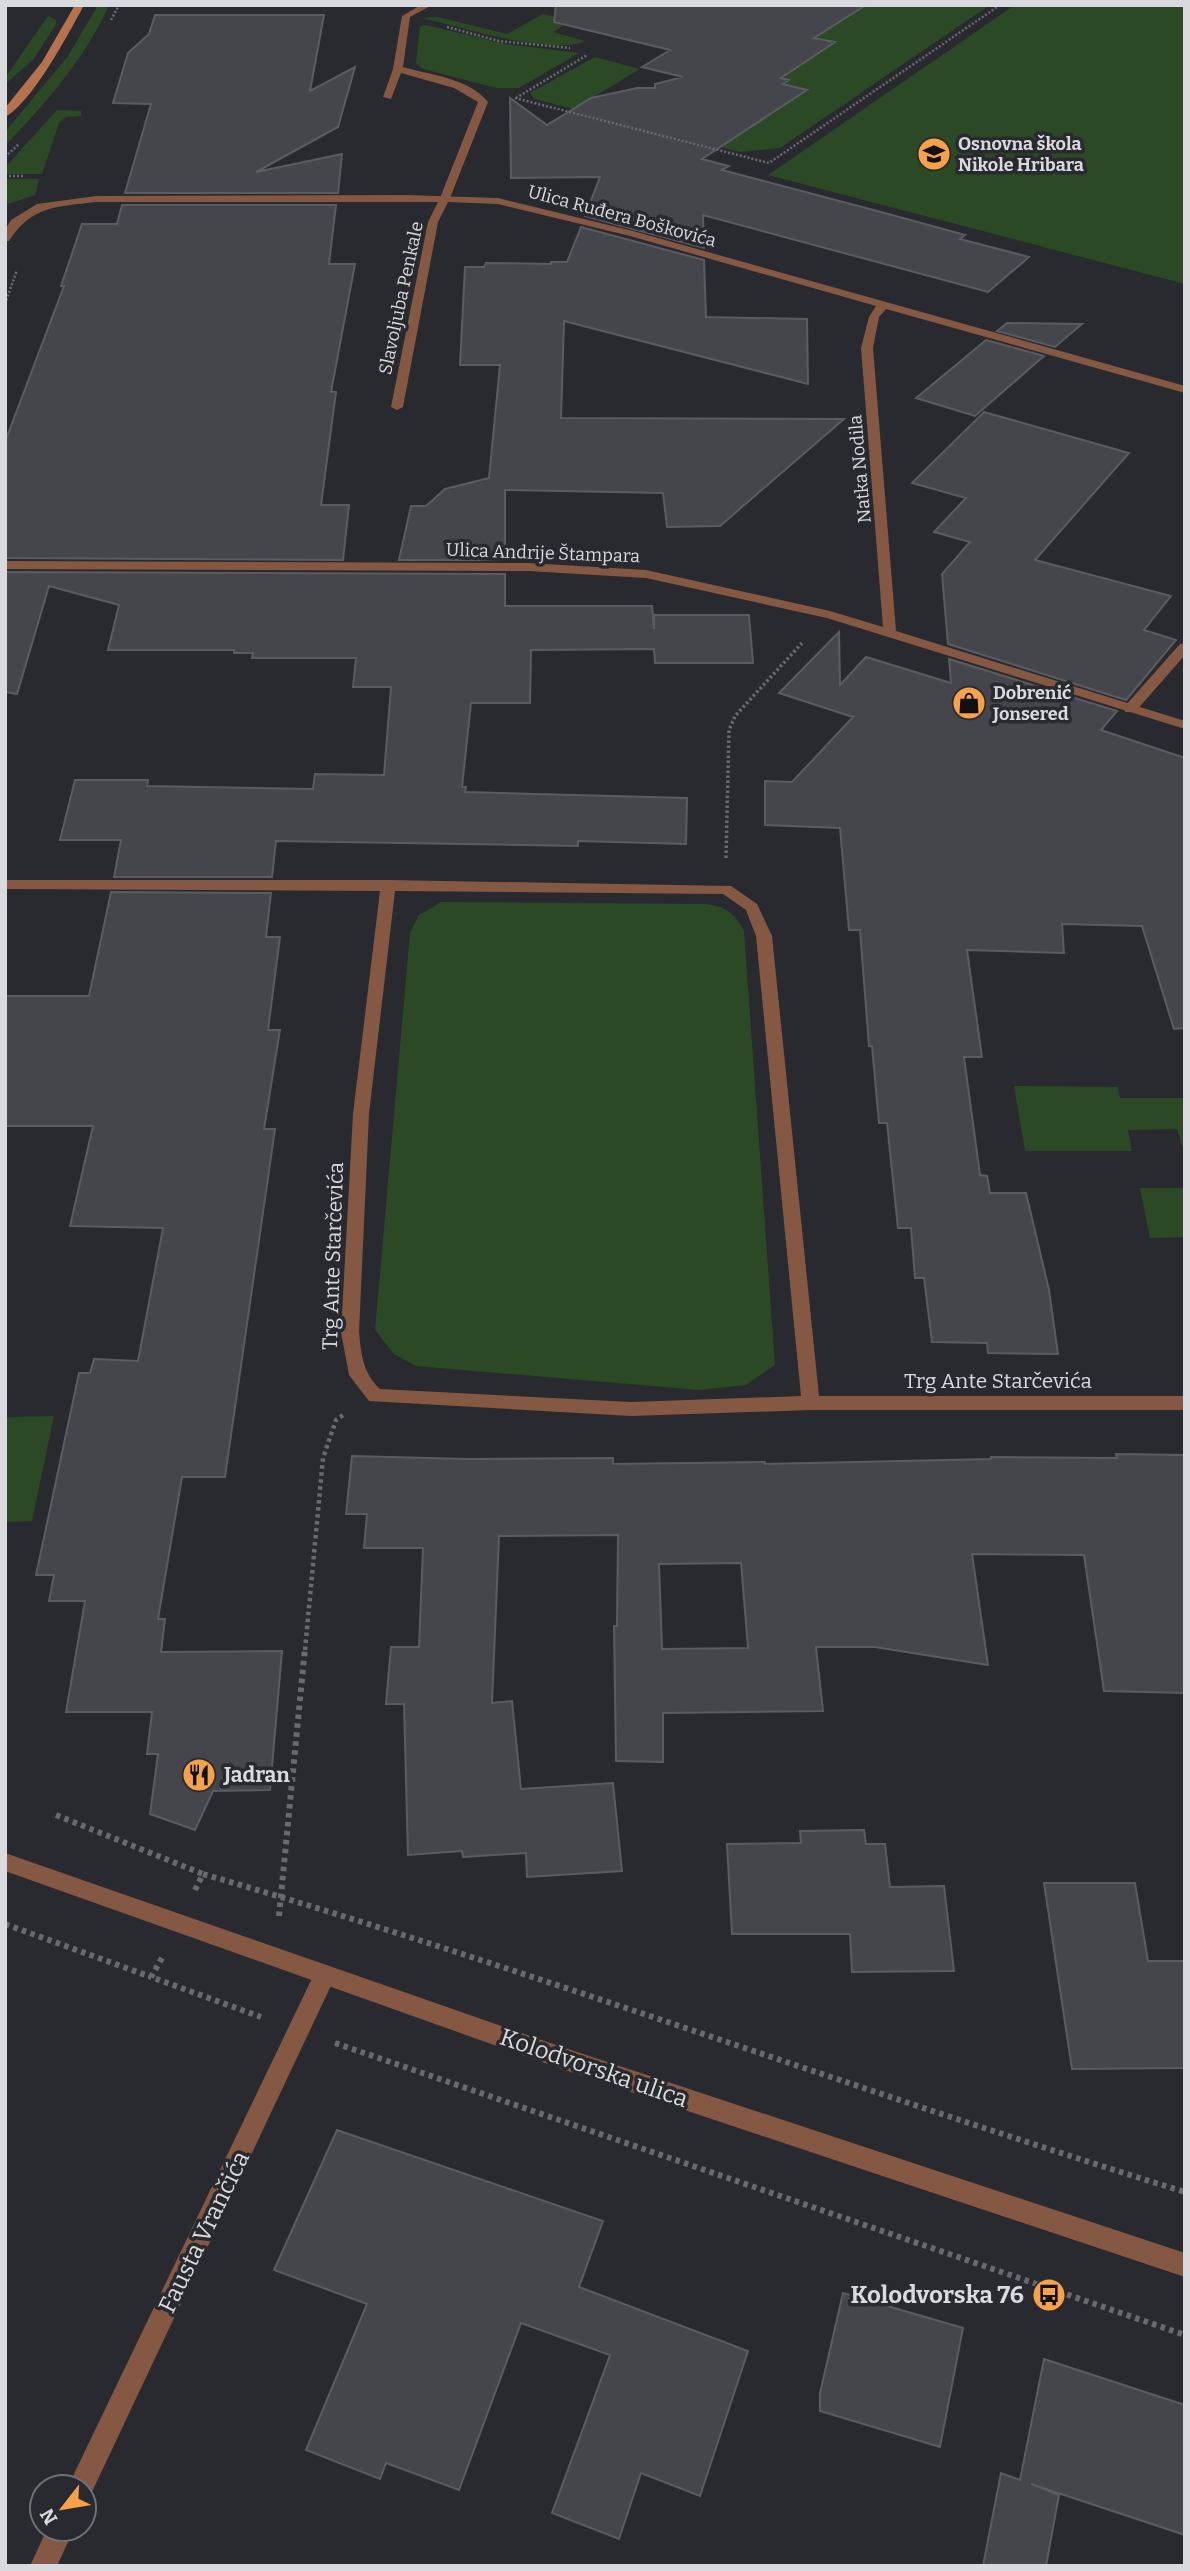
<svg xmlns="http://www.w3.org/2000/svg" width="1190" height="2571" viewBox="0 0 1190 2571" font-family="Bitter,serif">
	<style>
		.green { fill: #2a4924 }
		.building { fill: #45464c; stroke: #5b5c62; stroke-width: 2; fill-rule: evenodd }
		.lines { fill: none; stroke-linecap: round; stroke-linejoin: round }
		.path-far3 { stroke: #696a6e; stroke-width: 2.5; stroke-dasharray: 2 2; stroke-linecap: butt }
		.path-far2 { stroke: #696a6e; stroke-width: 3.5; stroke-dasharray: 2.5 2.5; stroke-linecap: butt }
		.path-far1 { stroke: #696a6e; stroke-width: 4.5; stroke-dasharray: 3.5 3.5; stroke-linecap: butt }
		.path { stroke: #696a6e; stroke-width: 6; stroke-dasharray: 4.5 4.5; stroke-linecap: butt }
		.service { fill: #845842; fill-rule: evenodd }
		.minor { fill: #845842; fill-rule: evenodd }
		.tertiary { fill: #845842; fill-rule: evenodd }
		.secondary { fill: #b6714d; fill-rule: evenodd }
		.labels { text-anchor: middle; stroke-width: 7; stroke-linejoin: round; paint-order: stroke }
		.far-poi-label { font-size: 18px; font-weight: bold; fill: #d9dadd; stroke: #292a2f; text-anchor: start }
		.far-street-label { font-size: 18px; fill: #d9dadd; stroke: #292a2f }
		.street-label { font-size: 21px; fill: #d9dadd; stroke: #292a2f }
		.poi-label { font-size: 21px; font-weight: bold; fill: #d9dadd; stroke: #292a2f; text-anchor: start }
		.near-street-label { font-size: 24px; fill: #d9dadd; stroke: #292a2f }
		.near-poi-label { font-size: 24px; font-weight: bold; fill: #d9dadd; stroke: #292a2f; text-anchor: end }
	</style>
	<rect width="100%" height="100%" fill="#292a2f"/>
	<path class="green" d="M98,5H109C85,59 45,104 5,146V132L68,56Z
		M858,5H990L780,148L740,152L535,99L530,93L595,57L640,69L595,96L718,128L788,80L759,72L785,46L817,54L834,42L803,35Z
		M1020,5H1185V284L768,175L1012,7Z
		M543,14L571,21L553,32L585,41C554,56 459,27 423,18L438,17L507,34Z
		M48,16L56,20V24L33,60L5,84V78Z
		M426,25L501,43L579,53L519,88H496L423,69L416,63L420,26Z
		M57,110L81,111V116L66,117L59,123L42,174H5L7,165Z
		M5,179H39L35,195L5,205Z
		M441,902L704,904C725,906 734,912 744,931L775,1365L746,1385L699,1390L416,1366L394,1354L375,1330L410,933L419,915Z
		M1014,1086L1118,1087L1120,1098H1185V1155L1177,1129L1128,1130L1132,1151H1025Z
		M1140,1188H1185V1237L1150,1238Z
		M54,1416L32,1521L5,1522V1417Z"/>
	<path class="building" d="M556,5H866L814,38L835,42L781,78L789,80L783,84L807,90L702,159L729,166L722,170L881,212L965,235L960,239L1029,257L988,292L703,215L704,248L585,216L600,177L511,178L510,98L547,125L591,98L637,88H655V84L683,77L642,67L670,50L554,22Z
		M155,15H324L310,91L355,67L338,127L256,172L342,154L338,193H125L151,104L113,103L128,53L149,34Z
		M122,205H336L329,264H355L331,392H336L321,505H349L343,560L5,558V442L64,286H61L82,224H117Z
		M581,227L704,260L706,317L807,319L808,384L564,321L561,418L844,419L720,526L667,527L663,493L505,490V560H399L411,506H426L445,489L489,478L500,365H460L465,267H484L486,263L551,264V262H567Z
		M1007,323L1082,324L1055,347L997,331Z
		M986,340L1044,356L975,416L916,398Z
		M984,412L1129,453L1035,560L1171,596L1144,630L1176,640L1126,700L948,644L942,574L970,542L934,532L966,498L912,483Z
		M5,572L505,574V606H652L654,629V615H749L753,663H655L654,649L531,650L530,703H471L462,787H466L465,792L687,798L686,844L578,841V846L276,841L272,877H114L121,840H60L75,780H148L147,786L313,789L315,774L384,775L391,687H353L356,658H252L253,653H234V650H108L119,605L49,586L17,694L5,692Z
		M839,632L840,685L866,657L951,683L949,659L1117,711L1101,730L1185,758V1028L1174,1029L1142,926L1062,924L1064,953L967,950L982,1057H964L980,1175L987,1176L990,1193H1026L1049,1290L1058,1354L988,1353L987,1343L932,1342L924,1278H915L911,1228H898L887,1123H879L872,1046H869L860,930H849L840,828L765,825V781L792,782L853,717L779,693Z
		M111,892L271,893L266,937H280L268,1030H280L264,1129H275L225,1477H182L158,1619H165L161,1652L282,1651L270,1790L213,1791L195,1830L150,1814L158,1754H147L152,1712H66L85,1601H49L54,1575H36L79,1373H90L94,1359L138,1361L163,1228L70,1226L93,1126H5V996H89Z
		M1116,1454L1185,1455V1693L1104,1691L1084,1555L972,1554L988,1665L875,1647H816L823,1711L663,1713V1762L616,1761L614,1626H617L618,1535L499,1536L492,1703L512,1701L521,1789L613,1783L622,1871L527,1877L526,1853L463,1857L462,1851L408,1855L404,1704H386L391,1647H419L423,1548H364L367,1514H346L352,1456L467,1459L613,1458V1464L765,1462V1464L991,1459V1457L1117,1458ZM741,1563L748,1648L662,1649L659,1564Z
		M864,1830L866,1844H885L890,1887L944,1886L954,1971L852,1972L850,1934H732L727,1844L801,1843L800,1831Z
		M1044,1883H1135L1148,1961H1185V2068L1072,2069Z
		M337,2130L603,2221L579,2287L748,2351L700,2496L641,2473L619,2539L552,2513L610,2355L521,2323L459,2490L386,2463L380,2479L306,2450L367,2304L274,2270Z
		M843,2293L963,2328L940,2447L820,2411V2393Z
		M1044,2359L1185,2405V2535L1031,2484L1059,2495L1046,2566H983L1001,2473L1020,2480Z"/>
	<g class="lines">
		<path class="path-far3" d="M111,20L119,5
			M447,27L499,41L570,48
			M515,98L769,163L1000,5
			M516,98L587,55
			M5,157L19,144
			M5,176H25
			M5,304L17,270"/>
		<path class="path-far2" d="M726,858L729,730L735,716L802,643"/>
		<path class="path-far1" d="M305,1650L323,1458L336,1420L343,1415"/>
		<path class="path" d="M56,1815L203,1874
			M195,1890L203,1874C534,1970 856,2091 1185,2192
			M279,1916L305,1648
			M5,1924L151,1977
			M162,1958L151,1977L261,2017
			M335,2043L1185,2335"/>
		<path class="service" d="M421,5H432L410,17L403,67C430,75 469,78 488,102L450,198L445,201L440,198L478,102L454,88L401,73L391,99L383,97L393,69L402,16Z
			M1185,643V655L1135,712H1125V706L1180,644Z"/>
		<path class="minor" d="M405,195L498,198L633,231L1185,386V393L886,309L879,317L873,348L896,631L1185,721V729L827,618L646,578L528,571L5,569V561L528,563L646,570L830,611L883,627L861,348L869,317L876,306L630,236L498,204L448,202L438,222L403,407L397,410L391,407L428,222L438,202H96C57,207 32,205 9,241L5,242V230L11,220L37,204L96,196Z
			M5,880H388L731,886L757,904L772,936L819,1396H1185V1410H811L631,1416L369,1401L349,1375L341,1332L353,1114L380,891L5,889ZM395,891L723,894L746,910L756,936L801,1396L631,1402L380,1389C363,1373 361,1354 359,1332L369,1114Z
			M325,1965L333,1968L336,1975L90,2496L84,2499V2487H68L72,2478L317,1968Z
			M47,2529H74L57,2566H30Z"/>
		<path class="tertiary" d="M5,1853L556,2045L1185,2253V2277L556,2067L5,1871Z"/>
		<path class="secondary" d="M75,5H84C69,33 32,103 5,117V108L42,62Z"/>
	</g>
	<defs>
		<symbol id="school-disc" viewBox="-11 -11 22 22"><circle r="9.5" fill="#f7a149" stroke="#292a2f"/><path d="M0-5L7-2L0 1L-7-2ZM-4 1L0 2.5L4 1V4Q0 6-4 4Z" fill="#111"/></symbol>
		<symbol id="shop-disc" viewBox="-11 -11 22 22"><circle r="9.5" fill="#f7a149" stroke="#292a2f"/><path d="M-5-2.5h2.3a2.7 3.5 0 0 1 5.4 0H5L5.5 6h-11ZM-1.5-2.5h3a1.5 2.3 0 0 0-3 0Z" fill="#111"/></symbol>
		<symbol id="restaurant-disc" viewBox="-11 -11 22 22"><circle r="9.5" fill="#f7a149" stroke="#292a2f"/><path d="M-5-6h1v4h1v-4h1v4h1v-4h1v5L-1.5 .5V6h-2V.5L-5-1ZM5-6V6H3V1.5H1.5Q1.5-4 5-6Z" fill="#111"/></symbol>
		<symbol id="bus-disc" viewBox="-11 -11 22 22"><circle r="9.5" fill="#f7a149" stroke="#292a2f"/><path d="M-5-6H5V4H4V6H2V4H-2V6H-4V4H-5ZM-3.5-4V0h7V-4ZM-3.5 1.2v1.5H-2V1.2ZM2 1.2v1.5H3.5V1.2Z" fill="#111"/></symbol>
	</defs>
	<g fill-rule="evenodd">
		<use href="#school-disc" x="915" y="135" width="38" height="38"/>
		<use href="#shop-disc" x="950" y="684" width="38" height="38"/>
		<use href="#restaurant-disc" x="180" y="1756" width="38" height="38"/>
		<use href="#bus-disc" x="1030" y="2276" width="38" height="38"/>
	</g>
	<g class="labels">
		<g class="far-poi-label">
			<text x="958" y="150">Osnovna škola<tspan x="958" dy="21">Nikole Hribara</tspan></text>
			<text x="993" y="699">Dobrenić<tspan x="993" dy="21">Jonsered</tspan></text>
		</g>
		<g class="far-street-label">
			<text transform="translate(622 216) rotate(15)" y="6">Ulica Ruđera Boškovića</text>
			<text transform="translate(401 298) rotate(-78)" y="6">Slavoljuba Penkale</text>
			<text transform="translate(860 469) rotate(-95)" y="6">Natka Nodila</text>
			<text transform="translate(543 553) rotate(2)" y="6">Ulica Andrije Štampara</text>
		</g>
		<g class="street-label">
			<text transform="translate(333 1256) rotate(-88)" y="7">Trg Ante Starčevića</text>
			<text x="998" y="1388">Trg Ante Starčevića</text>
		</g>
		<g class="poi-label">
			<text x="224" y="1782">Jadran</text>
		</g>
		<g class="near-street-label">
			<text transform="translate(594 2068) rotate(19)" y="8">Kolodvorska ulica</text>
			<text transform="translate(204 2232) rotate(-64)" y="8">Fausta Vrančića</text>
		</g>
		<g class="near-poi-label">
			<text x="1024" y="2303">Kolodvorska 76</text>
		</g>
	</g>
	<rect width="1190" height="2571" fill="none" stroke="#d9dadd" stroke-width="14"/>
	<g transform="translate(63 2508) rotate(239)"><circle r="33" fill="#292a2f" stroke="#6f7075" stroke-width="2"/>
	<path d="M0-5L12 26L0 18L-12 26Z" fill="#f7a149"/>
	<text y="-10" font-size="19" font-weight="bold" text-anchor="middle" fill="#d9dadd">N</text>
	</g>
</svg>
